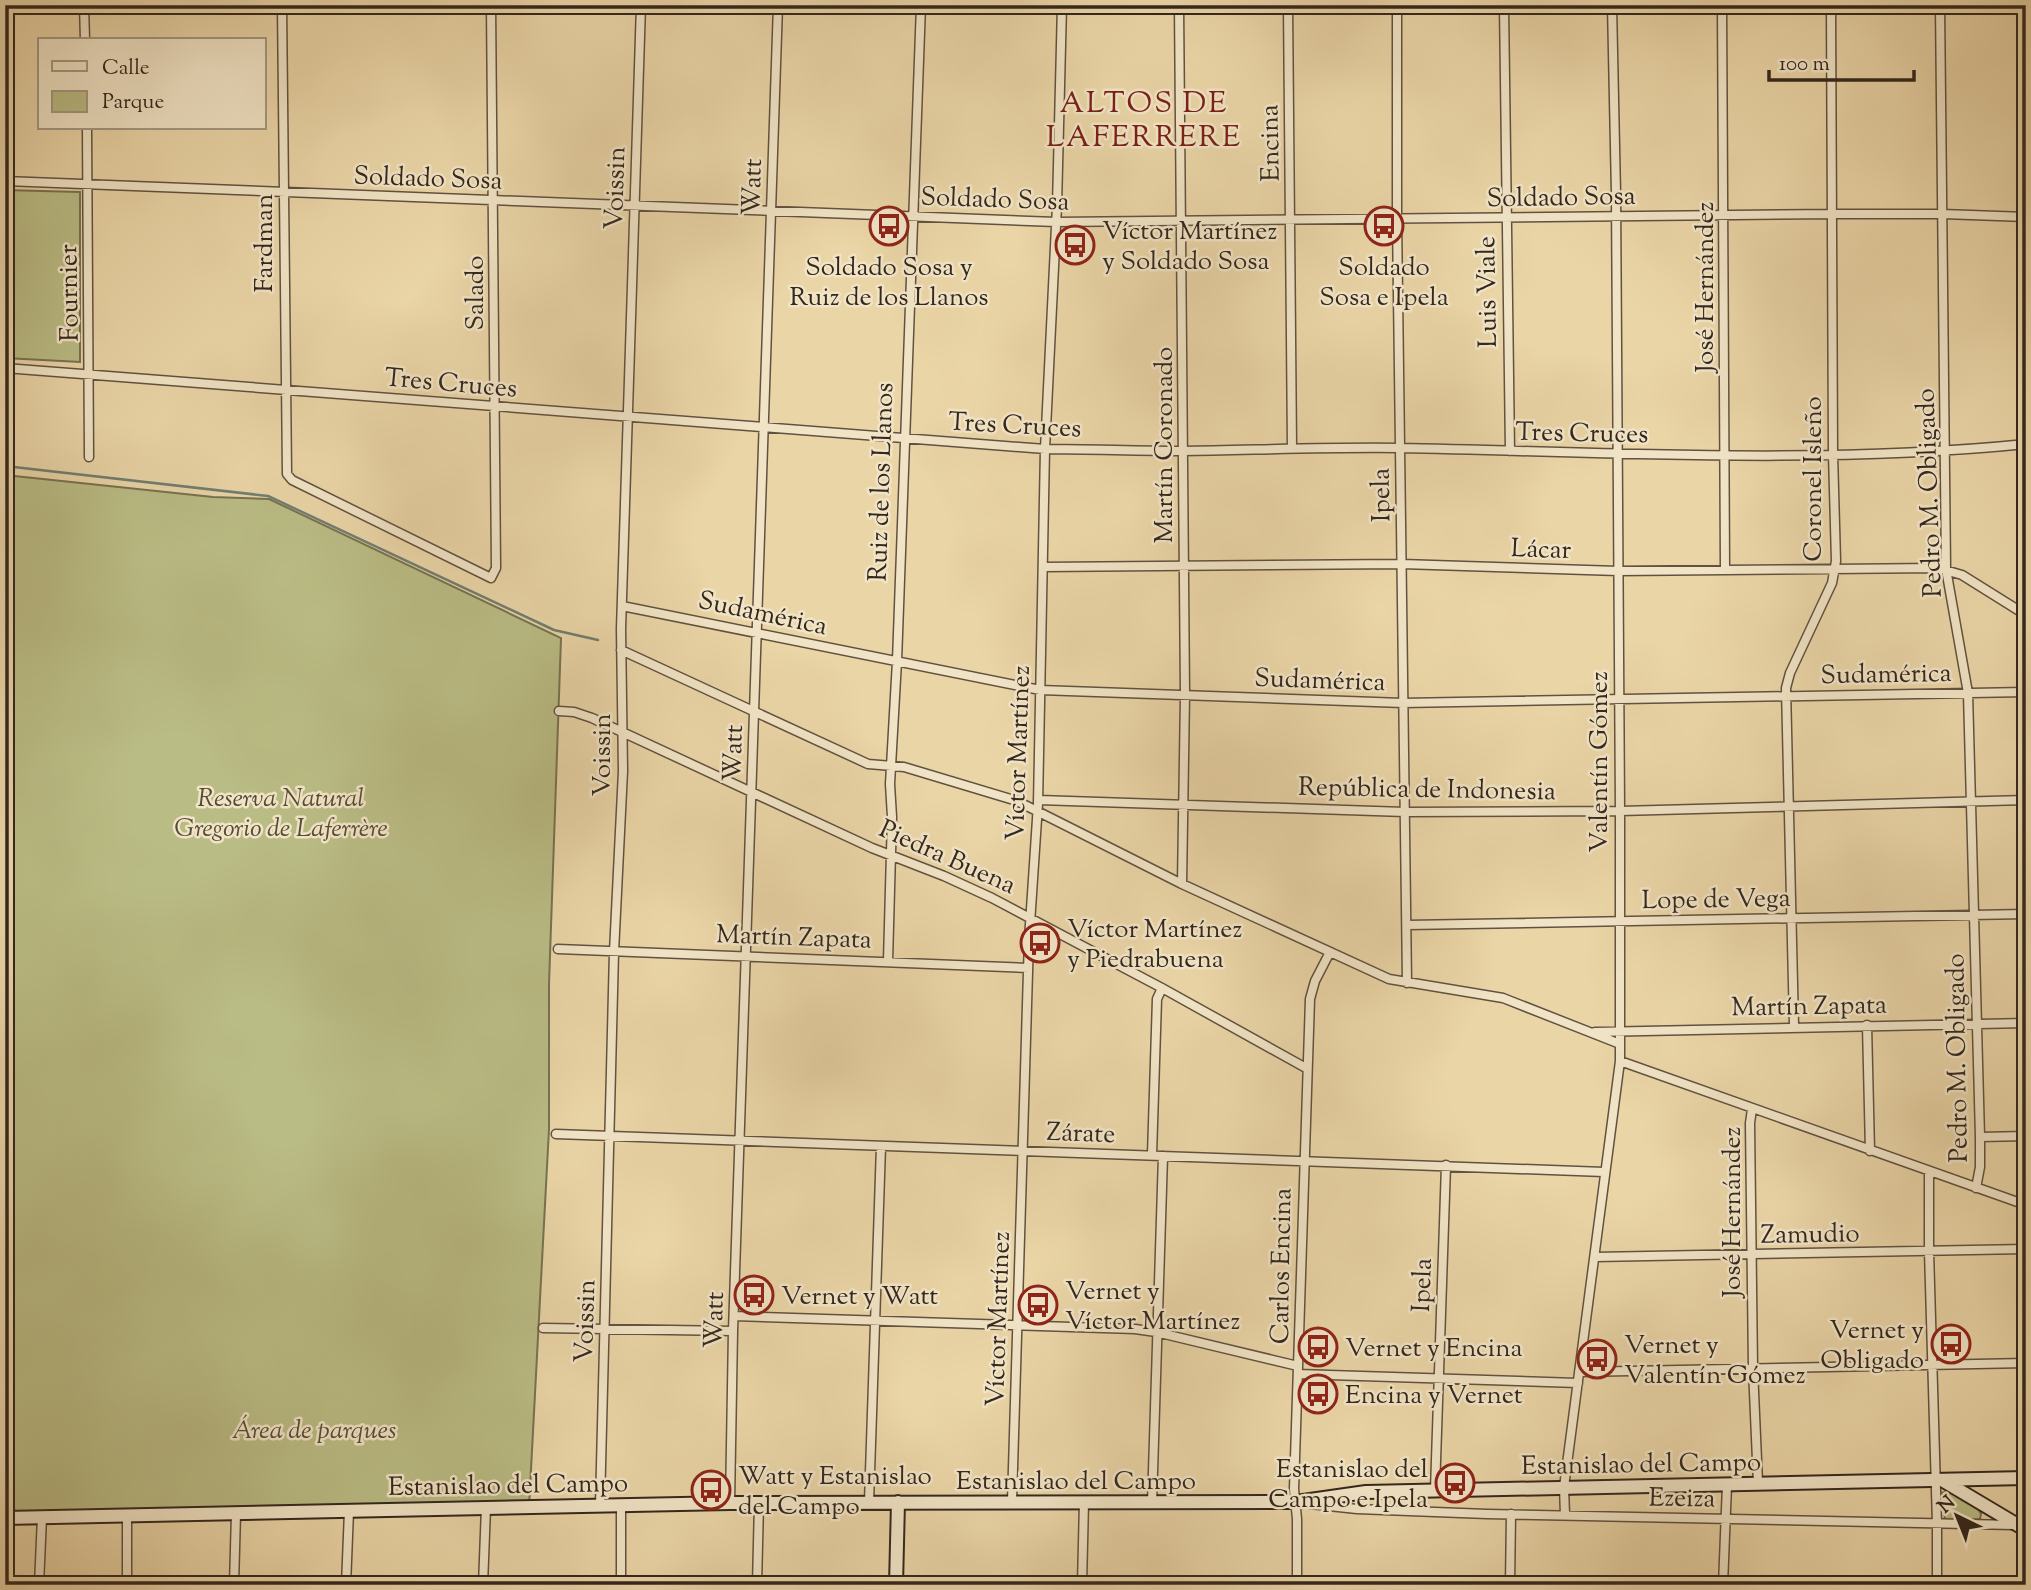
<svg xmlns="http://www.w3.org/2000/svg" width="2031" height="1590" viewBox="0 0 2031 1590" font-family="'Sorts Mill Goudy',serif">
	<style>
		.green { fill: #babc85; stroke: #767252; stroke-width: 2 }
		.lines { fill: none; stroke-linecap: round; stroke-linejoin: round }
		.stream { stroke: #707e73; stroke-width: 2.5 }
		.street-casing { stroke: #615240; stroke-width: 11 }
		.secondary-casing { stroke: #33271e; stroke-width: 16 }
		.street { stroke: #f1e4c6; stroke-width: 8 }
		.secondary { stroke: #f1e4c6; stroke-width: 12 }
		.labels { text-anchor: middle; stroke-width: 5; stroke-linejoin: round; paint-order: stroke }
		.street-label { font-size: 26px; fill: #33271e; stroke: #f1e4c6 }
		.poi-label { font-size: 26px; fill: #33271e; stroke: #f1e4c6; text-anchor: start }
		.park-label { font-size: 26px; font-style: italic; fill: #554c38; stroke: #f1e4c6 }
		.quarter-label { font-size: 30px; letter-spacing: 2px; fill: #7a1f14; stroke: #f1e4c6 }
	</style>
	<rect width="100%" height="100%" fill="#ead5a7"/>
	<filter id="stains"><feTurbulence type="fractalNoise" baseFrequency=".00286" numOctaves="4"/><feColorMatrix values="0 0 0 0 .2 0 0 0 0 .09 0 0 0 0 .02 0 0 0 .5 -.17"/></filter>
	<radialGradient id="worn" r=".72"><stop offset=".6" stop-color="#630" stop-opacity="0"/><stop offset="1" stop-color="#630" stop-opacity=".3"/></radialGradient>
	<path class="green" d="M5,190L80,192V362L5,358Z
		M5,475L213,497L269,499L561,638L549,984V1129L529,1507L5,1518Z
		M1949,1490L1978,1508L1981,1514L1980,1519L1945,1520L1942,1493Z"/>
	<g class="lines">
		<path class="stream" d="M5,466L268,496L554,630L598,640"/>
		<defs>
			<path id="street" d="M84,5L85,40
				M282,5L287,474L292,480L491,578L496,568L491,5
				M1179,5L1185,695L1182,884
				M1288,5L1292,448
				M1397,5V218L1407,983
				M1504,5L1510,451
				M1722,5L1725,569
				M1940,5L1946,569L1968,693L1980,1137V1167L1976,1188
				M87,128L89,457
				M5,181L1056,222L1832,214H1943L2026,217
				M5,368L1045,449C1091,449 1137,451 1183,451C1255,450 1328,447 1400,448C1609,452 1818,465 2026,444
				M1043,567L1402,564L1618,571L1938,568L1962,575L2026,615
				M622,606L1040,690L1403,703L2026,692
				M621,650L868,764L904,767L1017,801L1182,884L1389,979L1503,998L1620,1044
				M559,711L574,712L592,718L872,848L944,876L992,898L1162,988L1306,1068
				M1039,800L1405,812L1620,811L2026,800
				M1407,925L2026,914
				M558,949L1028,968
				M888,961L892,817L890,784L897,661L921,5
				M1867,1025L1870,1151
				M1794,1026L1786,688L1790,673L1832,583L1836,561L1833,454L1831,5
				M1595,1032L2026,1023
				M1620,1061L2026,1205
				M1752,1109L1750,1123L1753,1369L1758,1483
				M556,1134L1604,1172
				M1980,1137L2026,1136
				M1152,1155L1157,999L1162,988
				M1929,1172V1251L1937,1524V1585
				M1595,1257L2026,1249
				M734,1316L1135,1329L1156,1332L1298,1366
				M543,1328L733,1331
				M1579,1372L2026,1363
				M1298,1374L1578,1383
				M1435,1490L1446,1165
				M1012,1501L1029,939L1038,804L1045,449L1057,206L1062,5
				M869,1502L881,1146
				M730,1503L733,1331L778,5
				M1152,1503L1163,1156
				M1310,1504L1357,1509L1487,1514L2014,1525
				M600,1505L614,952L623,771L621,629L641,5
				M1565,1515L1564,1487L1620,1061V811L1616,194L1612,5
				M39,1585L42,1517
				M127,1585V1515
				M234,1585L236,1513
				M346,1585L349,1511
				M483,1585L486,1507
				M621,1585V1505
				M757,1585L759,1503
				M1082,1585L1084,1502
				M1297,1585V1519L1294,1489L1310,999L1315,981L1330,952
				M1510,1585L1511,1514
				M1723,1585L1727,1485"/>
			<path id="secondary" d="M1942,1480L2026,1530
				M5,1518L730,1503L1296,1502L1366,1492L2026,1478
				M896,1585L898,1502"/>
		</defs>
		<use href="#street" class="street-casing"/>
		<use href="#secondary" class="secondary-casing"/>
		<use href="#street" class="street"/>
		<use href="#secondary" class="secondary"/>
	</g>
	<defs>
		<symbol id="bus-ring" viewBox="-11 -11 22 22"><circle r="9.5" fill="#f1e4c6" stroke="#8f2418" stroke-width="1.5"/><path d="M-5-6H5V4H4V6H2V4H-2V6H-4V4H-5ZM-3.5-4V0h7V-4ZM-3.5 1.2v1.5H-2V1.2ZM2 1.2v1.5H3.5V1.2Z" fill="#8f2418"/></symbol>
	</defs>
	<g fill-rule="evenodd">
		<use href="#bus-ring" x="867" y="204" width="44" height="44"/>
		<use href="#bus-ring" x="1362" y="204" width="44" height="44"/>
		<use href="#bus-ring" x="1053" y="223" width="44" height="44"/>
		<use href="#bus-ring" x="1018" y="921" width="44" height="44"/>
		<use href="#bus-ring" x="732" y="1273" width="44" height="44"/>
		<use href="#bus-ring" x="1016" y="1283" width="44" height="44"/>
		<use href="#bus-ring" x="1929" y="1322" width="44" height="44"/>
		<use href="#bus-ring" x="1296" y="1325" width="44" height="44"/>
		<use href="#bus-ring" x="1575" y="1337" width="44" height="44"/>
		<use href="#bus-ring" x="1296" y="1372" width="44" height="44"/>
		<use href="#bus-ring" x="1433" y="1461" width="44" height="44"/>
		<use href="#bus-ring" x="689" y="1468" width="44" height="44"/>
	</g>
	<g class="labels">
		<g class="street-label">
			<text transform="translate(1269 143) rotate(-91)" y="9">Encina</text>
			<text transform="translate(428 177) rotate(2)" y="9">Soldado Sosa</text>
			<text transform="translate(751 187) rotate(-88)" y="9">Watt</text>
			<text transform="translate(614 188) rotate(-88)" y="9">Voissin</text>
			<text transform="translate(1561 196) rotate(-1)" y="9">Soldado Sosa</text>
			<text transform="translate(995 198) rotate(2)" y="9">Soldado Sosa</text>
			<text transform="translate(263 243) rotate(-90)" y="9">Fardman</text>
			<text transform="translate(1704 287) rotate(-90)" y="9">José Hernández</text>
			<text transform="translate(1486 292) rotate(-91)" y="9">Luis Viale</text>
			<text transform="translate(68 293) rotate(-91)" y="9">Fournier</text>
			<text transform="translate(474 293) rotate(-90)" y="9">Salado</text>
			<text transform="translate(451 382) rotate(5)" y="9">Tres Cruces</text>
			<text transform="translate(1015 424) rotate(3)" y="9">Tres Cruces</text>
			<text transform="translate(1582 432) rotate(1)" y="9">Tres Cruces</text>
			<text transform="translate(1163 445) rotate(-90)" y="9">Martín Coronado</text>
			<text transform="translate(1812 479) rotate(-90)" y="9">Coronel Isleño</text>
			<text transform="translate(880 482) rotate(-88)" y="9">Ruiz de los Llanos</text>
			<text transform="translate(1928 493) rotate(-92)" y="9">Pedro M. Obligado</text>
			<text transform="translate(1380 495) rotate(-91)" y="9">Ipela</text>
			<text transform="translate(1541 548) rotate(2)" y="9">Lácar</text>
			<text transform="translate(763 612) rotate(12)" y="9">Sudamérica</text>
			<text transform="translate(1886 673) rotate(-1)" y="9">Sudamérica</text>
			<text transform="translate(1320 679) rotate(2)" y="9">Sudamérica</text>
			<text transform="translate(732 753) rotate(-88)" y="9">Watt</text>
			<text transform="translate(1017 753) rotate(-88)" y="9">Víctor Martínez</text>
			<text transform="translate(601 755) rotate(-90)" y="9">Voissin</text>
			<text transform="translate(1598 762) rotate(-90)" y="9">Valentín Gómez</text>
			<text transform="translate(1427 788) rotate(1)" y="9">República de Indonesia</text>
			<text transform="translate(948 856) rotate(24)" y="9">Piedra Buena</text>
			<text transform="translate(1716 898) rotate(-1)" y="9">Lope de Vega</text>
			<text transform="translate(794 936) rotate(2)" y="9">Martín Zapata</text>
			<text transform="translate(1809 1005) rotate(-1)" y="9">Martín Zapata</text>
			<text transform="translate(1956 1058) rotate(-91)" y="9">Pedro M. Obligado</text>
			<text transform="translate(1081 1132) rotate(2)" y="9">Zárate</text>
			<text transform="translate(1731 1212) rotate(-90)" y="9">José Hernández</text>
			<text transform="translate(1810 1233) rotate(-1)" y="9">Zamudio</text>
			<text transform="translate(1280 1266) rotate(-89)" y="9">Carlos Encina</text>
			<text transform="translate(1421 1285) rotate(-88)" y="9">Ipela</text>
			<text transform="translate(997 1319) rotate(-88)" y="9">Víctor Martínez</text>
			<text transform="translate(713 1320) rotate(-88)" y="9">Watt</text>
			<text transform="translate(584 1321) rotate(-88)" y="9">Voissin</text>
			<text transform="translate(1641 1463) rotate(-1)" y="9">Estanislao del Campo</text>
			<text x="1076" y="1489">Estanislao del Campo</text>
			<text transform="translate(508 1484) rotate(-1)" y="9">Estanislao del Campo</text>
			<text transform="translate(1682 1497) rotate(1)" y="9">Ezeiza</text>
		</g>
		<g class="poi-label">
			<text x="1102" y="239">Víctor Martínez<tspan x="1102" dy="30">y Soldado Sosa</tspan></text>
			<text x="889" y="275" text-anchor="middle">Soldado Sosa y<tspan x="889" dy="30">Ruiz de los Llanos</tspan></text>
			<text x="1384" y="275" text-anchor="middle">Soldado<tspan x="1384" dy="30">Sosa e Ipela</tspan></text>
			<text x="1067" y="937">Víctor Martínez<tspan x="1067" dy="30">y Piedrabuena</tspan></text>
			<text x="1065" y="1299">Vernet y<tspan x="1065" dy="30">Víctor Martínez</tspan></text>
			<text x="781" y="1304">Vernet y Watt</text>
			<text x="1924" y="1338" text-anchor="end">Vernet y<tspan x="1924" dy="30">Obligado</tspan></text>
			<text x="1624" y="1353">Vernet y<tspan x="1624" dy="30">Valentín Gómez</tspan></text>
			<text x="1345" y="1356">Vernet y Encina</text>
			<text x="1345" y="1403">Encina y Vernet</text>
			<text x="1428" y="1477" text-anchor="end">Estanislao del<tspan x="1428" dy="30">Campo e Ipela</tspan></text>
			<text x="738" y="1484">Watt y Estanislao<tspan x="738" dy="30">del Campo</tspan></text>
		</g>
		<g class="park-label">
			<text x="281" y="806">Reserva Natural<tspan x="281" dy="30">Gregorio de Laferrère</tspan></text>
			<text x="314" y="1438">Área de parques</text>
		</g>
		<g class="quarter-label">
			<text x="1144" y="112">ALTOS DE<tspan x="1144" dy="34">LAFERRERE</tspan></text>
		</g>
	</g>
	<rect width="2031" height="1590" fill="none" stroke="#ead5a7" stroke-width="28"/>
	<rect x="7" y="7" width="2017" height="1576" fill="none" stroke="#33271e" stroke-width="3.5"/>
	<rect x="14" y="14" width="2003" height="1562" fill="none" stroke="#33271e" stroke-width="2"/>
	<rect x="38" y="38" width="228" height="91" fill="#f1e4c6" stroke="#a59883" stroke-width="2"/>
	<rect x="52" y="61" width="35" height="10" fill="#f1e4c6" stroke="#a59883" stroke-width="2"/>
	<text x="102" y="74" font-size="21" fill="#33271e">Calle</text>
	<rect x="52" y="91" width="35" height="21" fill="#babc85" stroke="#a59883" stroke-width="2"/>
	<text x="102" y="108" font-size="21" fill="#33271e">Parque</text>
	<g transform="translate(1957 1516) rotate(317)" stroke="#f1e4c6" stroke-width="5" paint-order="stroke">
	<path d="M0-5L12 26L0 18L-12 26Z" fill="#33271e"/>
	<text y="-10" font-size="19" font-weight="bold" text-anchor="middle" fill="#33271e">N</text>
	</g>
	<path d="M1769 70v10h145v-10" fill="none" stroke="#33271e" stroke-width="3.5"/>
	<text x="1779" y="70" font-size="21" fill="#33271e" stroke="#f1e4c6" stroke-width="5" paint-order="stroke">100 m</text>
	<rect width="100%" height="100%" filter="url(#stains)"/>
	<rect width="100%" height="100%" fill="url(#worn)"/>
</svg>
